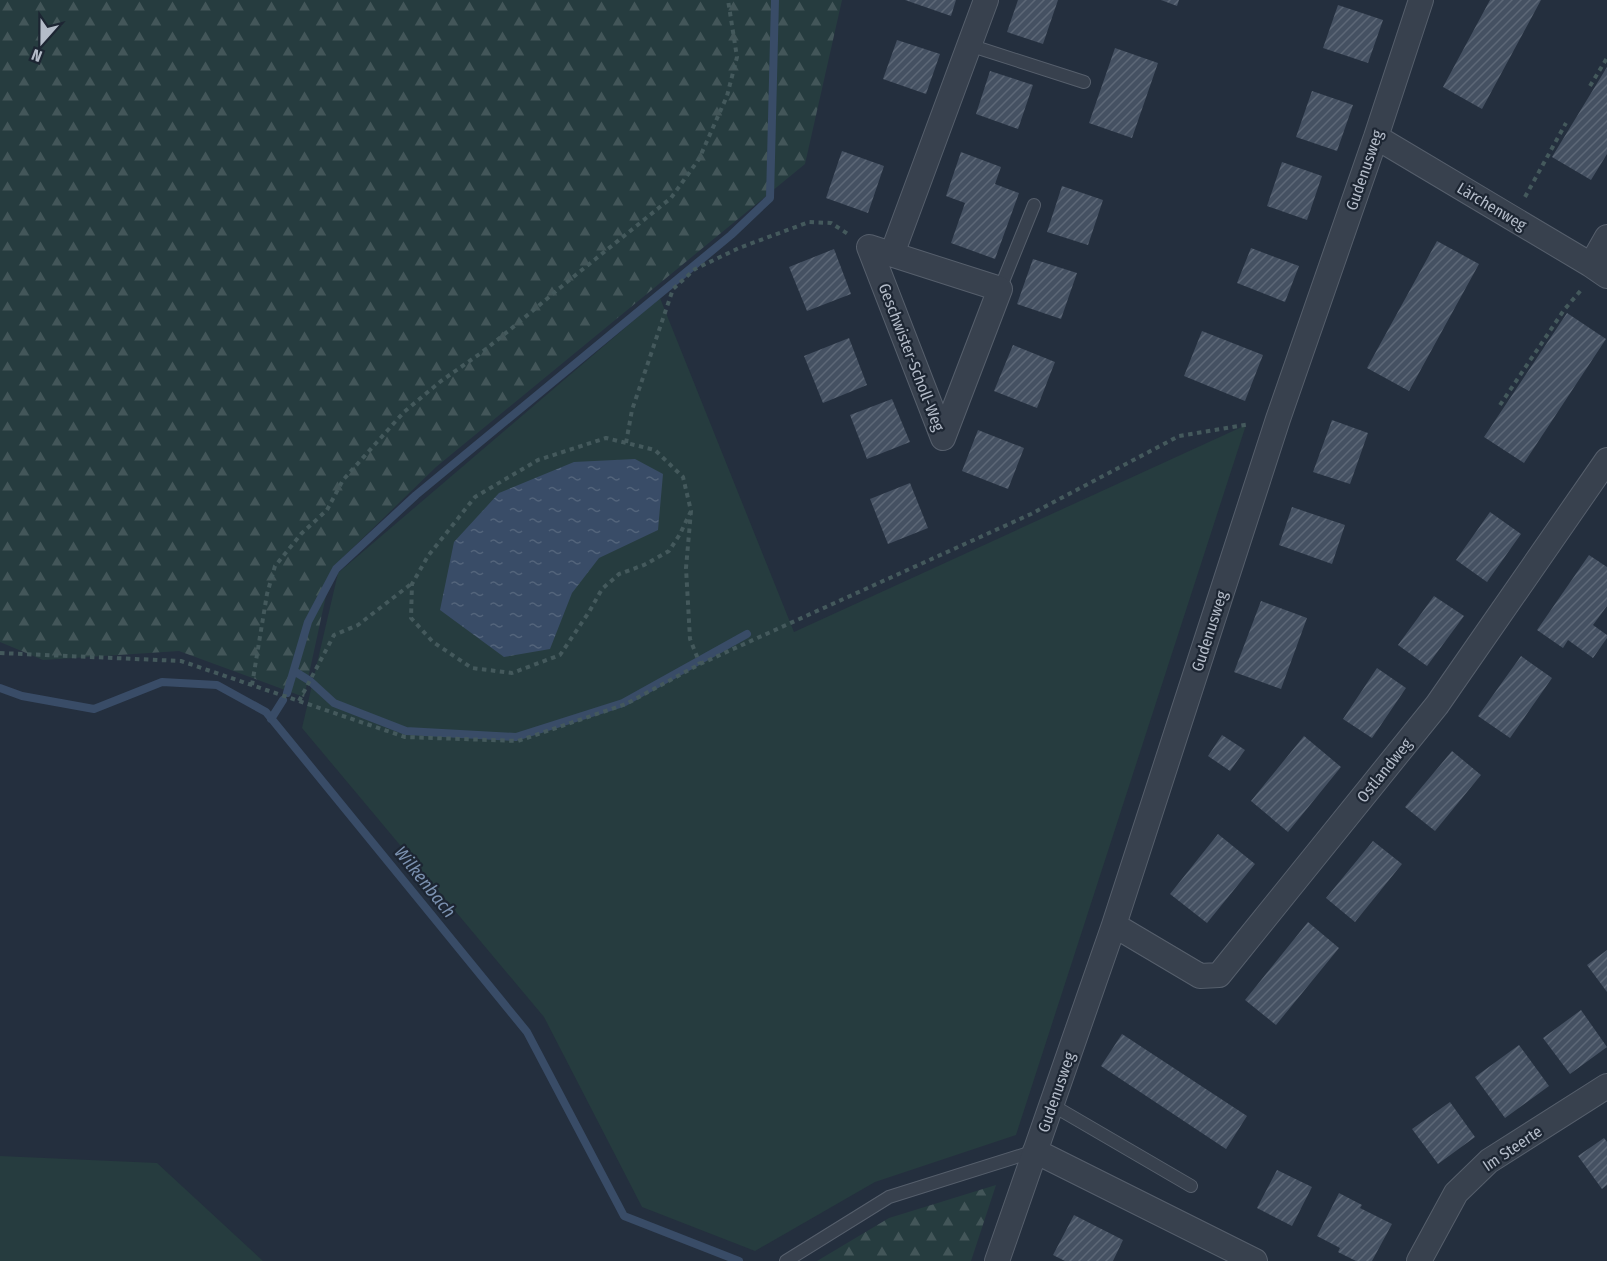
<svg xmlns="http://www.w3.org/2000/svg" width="1607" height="1261" viewBox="0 0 1607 1261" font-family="'Fira Sans Condensed',sans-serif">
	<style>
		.grass { fill: #263c3f }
		.forest { fill: url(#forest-firs) }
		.water { fill: url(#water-ripples) }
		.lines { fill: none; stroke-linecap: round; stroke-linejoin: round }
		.stream { stroke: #394c67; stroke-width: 8 }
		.building { fill: url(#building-hatch) }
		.service-casing { stroke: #565f6c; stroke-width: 14 }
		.minor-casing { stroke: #565f6c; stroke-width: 26 }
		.path { stroke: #44595c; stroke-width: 4; stroke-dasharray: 4.5 4.5; stroke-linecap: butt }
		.service { stroke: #38414e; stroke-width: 12 }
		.minor { stroke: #38414e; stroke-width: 24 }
		.labels { text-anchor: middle; stroke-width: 4.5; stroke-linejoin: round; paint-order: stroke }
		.street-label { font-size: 16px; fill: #b4bcc9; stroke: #1d2633 }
		.water-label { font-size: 18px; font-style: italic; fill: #7c92b1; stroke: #1d2633 }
	</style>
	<defs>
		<pattern id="forest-firs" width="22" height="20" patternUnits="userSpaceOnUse" patternTransform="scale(1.5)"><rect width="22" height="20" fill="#263c3f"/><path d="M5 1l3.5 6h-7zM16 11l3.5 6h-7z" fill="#435659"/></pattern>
		<pattern id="water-ripples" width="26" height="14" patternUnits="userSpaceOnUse" patternTransform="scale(1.5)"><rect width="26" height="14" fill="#394c67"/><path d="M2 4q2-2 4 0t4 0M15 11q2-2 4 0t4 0" fill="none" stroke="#53647b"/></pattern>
		<pattern id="building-hatch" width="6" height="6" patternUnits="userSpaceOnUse" patternTransform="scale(1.5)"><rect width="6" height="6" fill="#455162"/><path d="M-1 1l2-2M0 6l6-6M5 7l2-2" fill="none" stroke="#5d6877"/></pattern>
	</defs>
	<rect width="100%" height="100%" fill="#242f3e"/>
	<path class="grass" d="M660,298L794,632L1246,425L1016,1135L875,1182L755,1251L642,1207L544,1017L302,728L338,573Z
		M0,1156L157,1163L263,1261H0Z"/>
	<path class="forest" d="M0,0H842L805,164L436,467L332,568L304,697L179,651L43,660L0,642Z
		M996,1185L971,1261H817L889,1218Z"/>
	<path class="water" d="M635,459L663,474L658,530L599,558L572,593L550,649L504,657L440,610L454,542L499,493L574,462Z"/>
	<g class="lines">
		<path class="stream" d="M294,671L310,681L334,703L406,731L516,737L623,703L747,634
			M0,688L22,696L94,709L162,682L217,685L266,712L527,1032L624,1216L739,1261
			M287,693L308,622L336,569L416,495L731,235L770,198L775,0
			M271,719L283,700"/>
	</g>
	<path class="building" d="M905,0H956L951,16Z
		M1018,0H1058L1043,44L1007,32Z
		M1161,0H1179L1177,6Z
		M1490,0H1541L1482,109L1443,87Z
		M1338,5L1383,20L1368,63L1323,48Z
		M897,40L940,54L926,94L883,79Z
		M1115,48L1158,63L1132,138L1089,123Z
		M1607,67V154L1591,180L1552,157Z
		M990,71L1033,85L1018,129L976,114Z
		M1312,91L1353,105L1337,151L1296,137Z
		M842,151L884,166L868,213L826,198Z
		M961,152L1001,167L995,184L1019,193L995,259L951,243L965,203L946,196Z
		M1282,162L1322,176L1307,220L1267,206Z
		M1062,186L1103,200L1088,245L1047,232Z
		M1437,241L1479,264L1409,391L1367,368Z
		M1251,248L1299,266L1285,302L1237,283Z
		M834,249L851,294L807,311L789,267Z
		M1033,259L1077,273L1061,319L1017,304Z
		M1567,313L1606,339L1524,463L1484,437Z
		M1202,331L1263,355L1245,401L1184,376Z
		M849,338L867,385L823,403L804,356Z
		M1013,345L1055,362L1037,408L994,391Z
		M892,399L910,442L867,459L850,415Z
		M1332,420L1368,433L1350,484L1313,472Z
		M978,430L1024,448L1008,489L962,471Z
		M910,483L928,528L888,544L870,499Z
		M1292,507L1345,525L1332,564L1279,545Z
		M1490,512L1521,534L1487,582L1456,560Z
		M1589,555L1607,567V606L1593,625L1607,635V638L1593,658L1568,640L1563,648L1537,630Z
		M1434,596L1464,616L1427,666L1398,645Z
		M1261,601L1307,618L1281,689L1234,672Z
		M1521,656L1552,678L1510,738L1478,716Z
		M1377,668L1406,688L1372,738L1343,719Z
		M1222,735L1245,750L1230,771L1208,756Z
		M1304,736L1341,767L1288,832L1251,801Z
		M1452,751L1481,775L1435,831L1405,807Z
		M1218,834L1255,864L1207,923L1170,894Z
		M1373,841L1402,864L1355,922L1326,898Z
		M1308,922L1339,948L1276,1025L1245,1000Z
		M1607,950V992L1587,965Z
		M1581,1010L1607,1047L1570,1074L1543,1038Z
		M1122,1034L1247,1116L1226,1149L1101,1066Z
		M1519,1045L1549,1086L1505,1118L1475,1077Z
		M1450,1102L1475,1137L1438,1164L1412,1129Z
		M1604,1138L1607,1142V1185L1602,1189L1578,1156Z
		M1277,1170L1312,1187L1292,1226L1257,1208Z
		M1339,1193L1362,1205L1360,1208L1392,1224L1372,1261H1356L1338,1252L1340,1248L1317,1236Z
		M1074,1215L1123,1240L1113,1261H1065L1053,1255Z"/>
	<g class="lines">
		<defs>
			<path id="service" d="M969,45L1084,82
				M1000,289L1034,205
				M1052,1105L1191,1186
				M786,1261L889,1197L1035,1151"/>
			<path id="minor" d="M1376,137L1591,265L1607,276
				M869,247L1000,289L943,438Z
				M892,254L986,0
				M1591,265L1607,237
				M1114,925L1200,976L1219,975L1437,705L1607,460
				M1035,1151L1255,1261
				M997,1261L1114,925L1278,419L1376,137L1421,0
				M1419,1261L1456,1193L1489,1161L1607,1086"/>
		</defs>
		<use href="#service" class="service-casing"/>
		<use href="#minor" class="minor-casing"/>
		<path class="path" d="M1590,86L1607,58
			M1525,197L1566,123
			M1500,405L1564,310L1582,289
			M626,443L632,410L673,289L695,269L739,248L809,222L831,223L848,234
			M691,511L680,534L669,551L644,565L619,574L602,589L589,612L560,655L512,673L472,668L433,642L411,618L412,584L428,556L475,497L538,460L606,438L655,450L683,477L691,511L686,568L690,639L700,664
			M0,653L181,661L405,737L518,741L626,704L700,664L1031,514L1179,436L1250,424
			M252,685L267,594L275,566L301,534L327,510L343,480L404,412L441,381L481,353L512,328L567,282L671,198L699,159L727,96L737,57L728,0
			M299,701L334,635L358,625L411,584"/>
		<use href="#service" class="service"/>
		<use href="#minor" class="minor"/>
	</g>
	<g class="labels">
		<g class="street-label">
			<text transform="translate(1364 170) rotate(-71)" y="6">Gudenusweg</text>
			<text transform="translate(1492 206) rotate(31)" y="6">Lärchenweg</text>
			<text transform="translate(912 357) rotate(69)" y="6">Geschwister-Scholl-Weg</text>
			<text transform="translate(1209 631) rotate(-72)" y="6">Gudenusweg</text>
			<text transform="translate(1384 770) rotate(-51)" y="6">Ostlandweg</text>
			<text transform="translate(1056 1092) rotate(-71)" y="6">Gudenusweg</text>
			<text transform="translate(1512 1148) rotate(-34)" y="6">Im Steerte</text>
		</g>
		<g class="water-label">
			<text transform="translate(425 882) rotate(51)" y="6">Wilkenbach</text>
		</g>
	</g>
	<g transform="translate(42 42) rotate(201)" stroke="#1d2633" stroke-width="4.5" paint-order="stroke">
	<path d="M0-4.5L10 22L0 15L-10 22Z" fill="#b4bcc9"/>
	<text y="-9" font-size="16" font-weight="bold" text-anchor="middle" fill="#b4bcc9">N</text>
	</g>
</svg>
